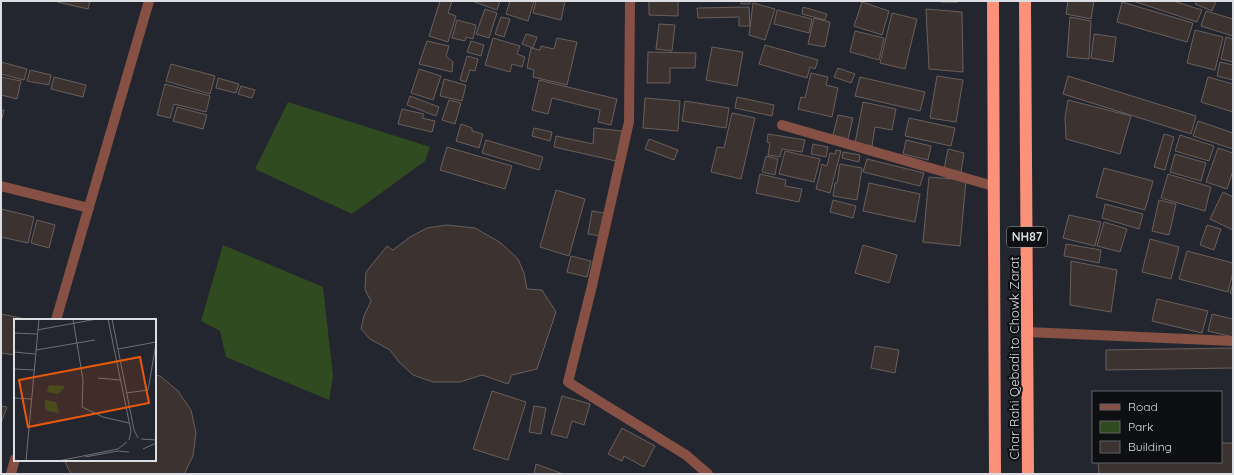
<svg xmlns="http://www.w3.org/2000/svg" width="1234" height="475" viewBox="0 0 1234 475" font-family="Quicksand,sans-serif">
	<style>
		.green { fill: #304b1f }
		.building { fill: #3c3330; stroke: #6a5f5c }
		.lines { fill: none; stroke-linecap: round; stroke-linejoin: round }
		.street { stroke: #865144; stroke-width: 10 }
		.highway { stroke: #fb9178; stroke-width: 12 }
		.labels { text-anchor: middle; stroke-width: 4; stroke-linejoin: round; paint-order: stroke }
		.shield { fill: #0e0f13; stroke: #9ea0a5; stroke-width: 1 }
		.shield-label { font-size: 12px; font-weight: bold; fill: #dcdee3 }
		.street-label { font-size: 13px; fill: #dcdee3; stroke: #0e0f13 }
		.inset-road { fill: none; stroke: #6d7076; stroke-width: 1 }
		.view { fill: #e8590c; fill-opacity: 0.15; stroke: #e8590c; stroke-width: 2 }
		.inset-edge { fill: none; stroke: #dcdee3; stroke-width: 2 }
	</style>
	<rect width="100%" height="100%" fill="#23262e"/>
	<path class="green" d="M288,102L430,147L425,161L352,214L255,169Z
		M223,245L323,287L333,376L329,400L226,357L220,331L201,321Z"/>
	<path class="building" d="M57,1H90L88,9L57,2Z
		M440,1H452L448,13L456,16L448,42L429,36Z
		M472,1H500L497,10Z
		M510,1H534L528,21L506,14Z
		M536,1H565L561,20L533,13Z
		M649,1H678V16L649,15Z
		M741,1H750V4H741Z
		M941,1H958V2H941Z
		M1068,1H1094L1091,19L1066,14Z
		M1133,1H1173L1202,10L1197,22Z
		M1197,1H1216L1212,11L1195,4Z
		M862,2L889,11L882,35L854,26Z
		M1122,2L1193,23L1187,42L1117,22Z
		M753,3L775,9L765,40L749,35Z
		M749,7L750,26H739V17L698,18L697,8Z
		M803,7L827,14L825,20L802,14Z
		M485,9L497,13L489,38L476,34Z
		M926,9L962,12L963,72L929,69Z
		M777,10L812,19L809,33L774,24Z
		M1206,11L1233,19V36L1201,26Z
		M892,13L917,19L905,69L880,63Z
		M501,17L510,19L504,37L495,34Z
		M1070,17L1091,21L1089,59L1067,57Z
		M814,18L830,22L825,47L808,44Z
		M457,20L476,25L473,39L466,37L465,41L452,38Z
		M659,24L675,25L672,51L656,49Z
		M1195,30L1223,37L1215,70L1187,63Z
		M855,31L884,38L879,60L850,52Z
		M526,34L537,37L533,48L522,44Z
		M1094,34L1116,37L1113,62L1091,58Z
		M1226,37L1233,39V62L1221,59Z
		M493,38L520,46L517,54L525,57L522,67L512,64L510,72L485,65Z
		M557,38L577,42L567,85L533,77L534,70L527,68L531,48L540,50L541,46L554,49Z
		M427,41L449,46L446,56L453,62L452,72L419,64Z
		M471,41L484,45L481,56L467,52Z
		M765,45L818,60L815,69L810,67L807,78L759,64Z
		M712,47L743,52L737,86L706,80Z
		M648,52L696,53L695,68H670V83H647Z
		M467,56L478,59L475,71L470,70L466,82L460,80Z
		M1,62L27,69L24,80L1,74Z
		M1220,62L1233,65V80L1217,76Z
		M171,64L215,76L210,94L166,81Z
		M838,68L855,74L851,83L834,77Z
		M419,69L441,76L433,100L411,93Z
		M30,70L51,75L49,85L27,81Z
		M811,73L828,77L826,85L838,88L832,117L798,109L801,97L805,98Z
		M937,76L963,80L956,122L930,118Z
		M1068,76L1196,116L1191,134L1063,94Z
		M1,77L21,81L17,99L1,95Z
		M54,77L86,85L83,97L51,89Z
		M860,77L925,92L920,111L855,96Z
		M1208,77L1233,84V112L1201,102Z
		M218,78L239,84L236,93L216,88Z
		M444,79L466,85L462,101L440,96Z
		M539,80L617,99L611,125L598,122L600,110L552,98L548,114L532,110Z
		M165,84L210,96L206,112L174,104L170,118L157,115Z
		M241,86L255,90L252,98L238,94Z
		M410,96L439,107L436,116L407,105Z
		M737,97L774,105L772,116L735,108Z
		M645,98L680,101L678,131L643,128Z
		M449,100L461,103L455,124L442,120Z
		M1068,100L1131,116L1120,154L1066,139L1065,117Z
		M685,101L729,108L726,128L682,121Z
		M863,102L896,109L892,130L875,127L872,146L855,143Z
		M177,107L207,115L203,129L173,121Z
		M402,109L424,114L422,118L435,121L432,132L398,124Z
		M1,110H4L1,122Z
		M732,113L755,118L741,179L711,172L717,147L724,148Z
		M838,115L853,118L848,139L833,135Z
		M909,118L955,128L951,146L905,136Z
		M1198,121L1233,133V149L1193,136Z
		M461,124L472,128V131L483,134L479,148L456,141Z
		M534,128L552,132L550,141L532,136Z
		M594,128L622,131L616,161L554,147L556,136L593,144Z
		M768,134L805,140L802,152L782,149L780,157L768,155L770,143L767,142Z
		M1164,134L1174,137L1165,170L1154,167Z
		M1180,135L1214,146L1209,161L1175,151Z
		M649,139L678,150L674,160L645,149Z
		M486,140L543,157L539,170L482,153Z
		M906,140L931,146L928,160L903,154Z
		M813,144L828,147L826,157L811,154Z
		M447,147L512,166L505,189L440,170Z
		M1218,148L1233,153V171L1227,189L1206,182Z
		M948,149L964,153L961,172L944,169Z
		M836,150L841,151L830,193L816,189L822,164L827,166L830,153L835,154Z
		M785,151L820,159L814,182L779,174Z
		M843,152L860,155L859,162L842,158Z
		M1175,154L1206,163L1201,181L1170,172Z
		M766,156L778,159L775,175L762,172Z
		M867,159L924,173L920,186L863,172Z
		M840,164L862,168L857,200L833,196L835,183H837Z
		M1104,168L1153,181L1145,210L1096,197Z
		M760,174L786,180L785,186L802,189L799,202L756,193Z
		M1168,174L1211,187L1205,211L1161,198Z
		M929,177L966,180L960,246L923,242Z
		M869,183L920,194L915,222L863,211Z
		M556,190L585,199L569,256L540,247Z
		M1223,192L1233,197V230L1210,219Z
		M833,200L856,206L853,218L830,212Z
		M1159,200L1176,204L1169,235L1152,231Z
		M1105,204L1143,214L1139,229L1102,218Z
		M1,209L34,217L28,243L1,237Z
		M592,211L605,213L601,236L588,234Z
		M1069,215L1101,222L1095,246L1063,238Z
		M37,220L55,225L49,248L31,243Z
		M1104,222L1127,229L1120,252L1097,246Z
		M447,225L475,228L501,243L518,259L524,273L527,289L542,290L556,312L537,369L512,375L508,384L482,375L460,382H433L413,375L399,362L390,350L370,339L361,329L364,316L371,301L365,290L366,272L387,246L393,250L410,237L427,228Z
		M1207,225L1221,229L1214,250L1200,245Z
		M1150,239L1179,247L1171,279L1142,272Z
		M1066,244L1101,250L1099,263L1064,256Z
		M863,245L897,255L889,283L855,273Z
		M1187,251L1233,263V272L1228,292L1179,279Z
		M571,256L591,261L587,277L567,272Z
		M1071,261L1117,270L1111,312L1070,305Z
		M1233,283V294L1230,293Z
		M1157,299L1208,311L1202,333L1152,321Z
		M1,314L25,319L15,320V355L1,353Z
		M1212,314L1233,319V337L1208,331Z
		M875,346L899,350L895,373L871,368Z
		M1233,348V368L1106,370V350Z
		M155,375L160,376L178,391L191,410L196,433L193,456L184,474H71L64,460H155Z
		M492,391L526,402L508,460L473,449Z
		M562,396L590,404L584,425L572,421L567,438L551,434Z
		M1,406L7,407L1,423Z
		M534,406L546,408L541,434L529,432Z
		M622,428L655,446L644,467L624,456L622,461L608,454Z
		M1221,443H1233V474H1099L1098,462H1221Z
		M536,464L563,474H534Z"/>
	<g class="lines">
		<path class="street" d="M630,1L629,122L591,290L568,382L686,455L708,474
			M782,125L993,186
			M1,186L89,208
			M56,320L149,1
			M1027,332L1233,341
			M11,474L15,459"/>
		<path class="highway" d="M993,1L995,474
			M1025,1L1028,474"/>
	</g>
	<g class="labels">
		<rect class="shield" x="1007" y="227" width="40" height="20" rx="3"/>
		<g class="shield-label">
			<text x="1027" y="241">NH87</text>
		</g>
		<g class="street-label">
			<text transform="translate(1014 358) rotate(-90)" y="5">Char Rahi Qebadi to Chowk Zarat</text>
		</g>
	</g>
	<g transform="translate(14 319)">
		<rect width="142" height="142" fill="#23262e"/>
		<path d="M35,66L50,67V69L44,75L33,73ZM31,81L42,83L45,94L34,92L31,89Z" fill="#304b1f"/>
		<path class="inset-road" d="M59,0L69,61L68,88L89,98L115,104M94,0L117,112L115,121M98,0L120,111L124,119M23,11L83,0M0,14L23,15M104,30L142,23M22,31L81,21M0,33L21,35M0,50L20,51M84,59L106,61M112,74L134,71L142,25M0,79L18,80M127,120L142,121M129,130L142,124M71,138L104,132L115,133M12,142L25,0M44,142L104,130L113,123"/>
		<path class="view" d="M126,38L135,84L14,108L5,61Z"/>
		<rect width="142" height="142" class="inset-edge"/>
	</g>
	<rect width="1234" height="475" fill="none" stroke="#dcdee3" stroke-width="4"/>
	<rect x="1092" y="391" width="130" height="72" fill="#0e0f13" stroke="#606266"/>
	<rect x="1100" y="404" width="20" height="6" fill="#865144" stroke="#606266"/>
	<text x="1128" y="411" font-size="12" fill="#dcdee3">Road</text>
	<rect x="1100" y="421" width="20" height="12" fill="#304b1f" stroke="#606266"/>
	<text x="1128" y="431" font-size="12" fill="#dcdee3">Park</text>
	<rect x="1100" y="441" width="20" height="12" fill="#3c3330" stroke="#606266"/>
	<text x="1128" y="451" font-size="12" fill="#dcdee3">Building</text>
</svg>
